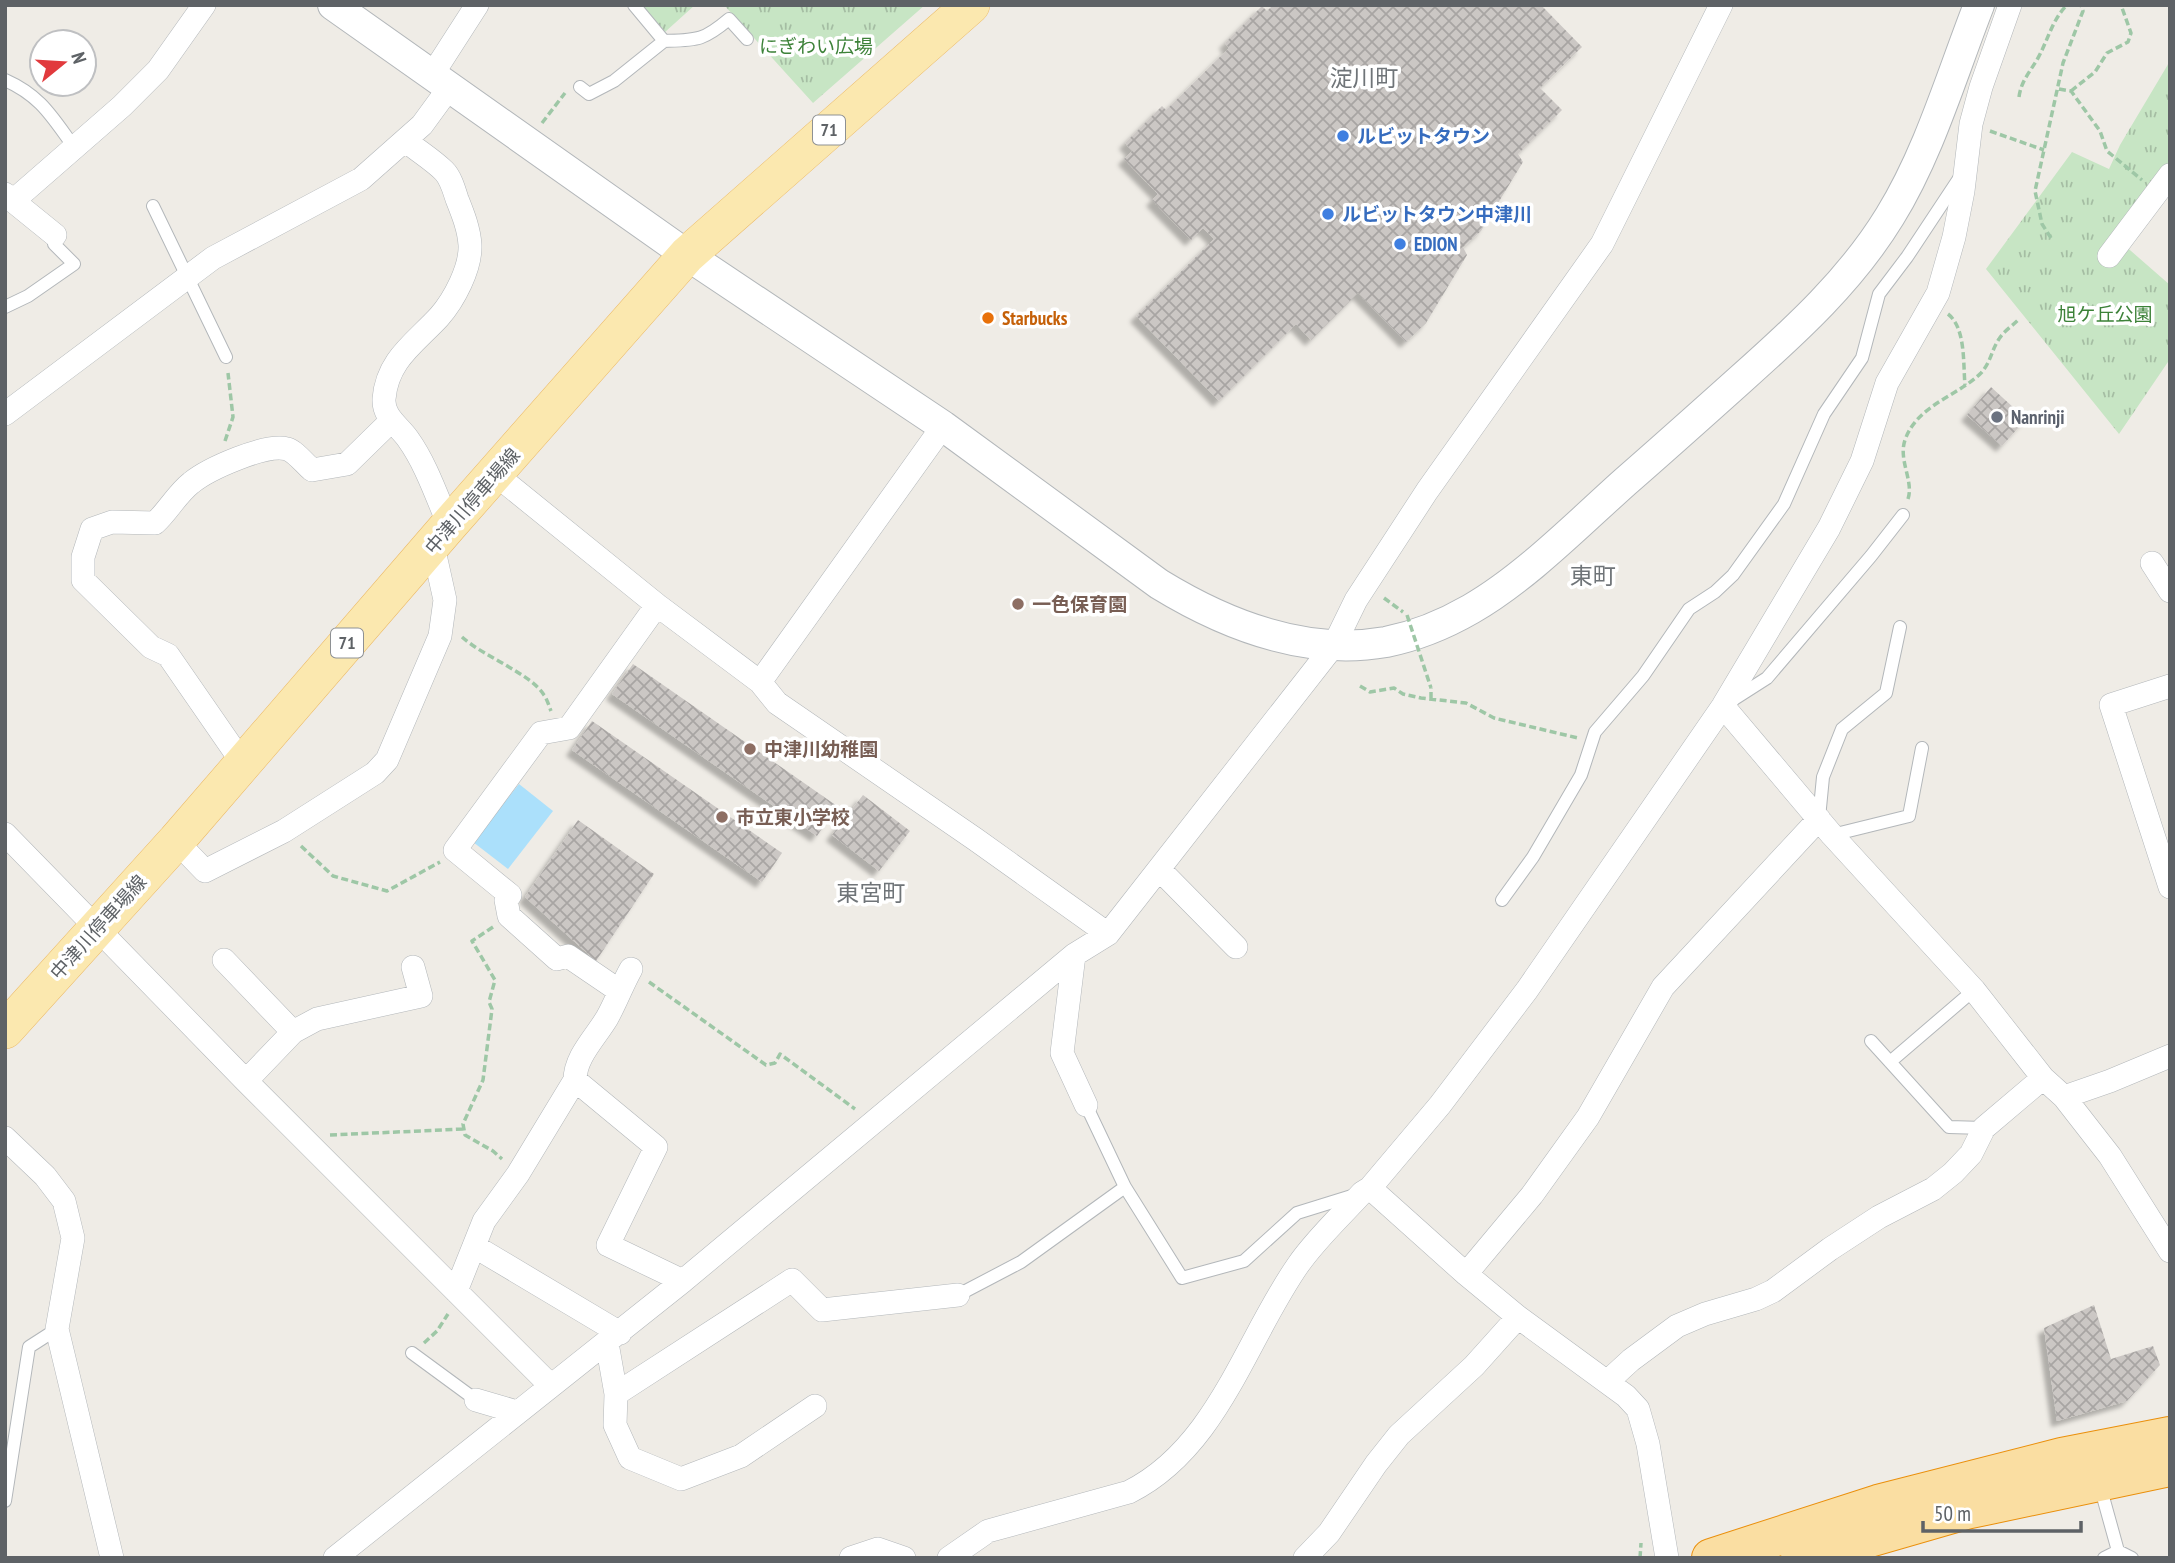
<svg xmlns="http://www.w3.org/2000/svg" width="2175" height="1563" viewBox="0 0 2175 1563" font-family="'PT Sans Narrow','Noto Sans JP',sans-serif">
	<style>
		.park { fill: url(#park-tufts) }
		.water { fill: #abe0fb }
		.building { fill: url(#building-cross-hatch); filter: url(#shadow) }
		.lines { fill: none; stroke-linecap: round; stroke-linejoin: round }
		.service-casing { stroke: #b3b7ba; stroke-width: 14 }
		.minor-casing { stroke: #b3b7ba; stroke-width: 24 }
		.tertiary-casing { stroke: #b3b7ba; stroke-width: 32 }
		.primary-casing { stroke: #ebb864; stroke-width: 38 }
		.trunk-casing { stroke: #ea8f0b; stroke-width: 40 }
		.path { stroke: #9ec7a6; stroke-width: 3.5; stroke-dasharray: 7 3.5; stroke-linecap: butt }
		.service { stroke: #fff; stroke-width: 12 }
		.minor { stroke: #fff; stroke-width: 23 }
		.tertiary { stroke: #fff; stroke-width: 30 }
		.primary { stroke: #fbe8af; stroke-width: 37 }
		.trunk { stroke: #fadea2; stroke-width: 38 }
		.path-bridge { stroke: #9ec7a6; stroke-width: 3.5; stroke-dasharray: 7 3.5; stroke-linecap: butt }
		.shop-dot { fill: #3f7fe0; stroke: #fff; stroke-width: 2.5 }
		.food-dot { fill: #e8710a; stroke: #fff; stroke-width: 2.5 }
		.worship-dot { fill: #6b7280; stroke: #fff; stroke-width: 2.5 }
		.education-dot { fill: #8d6e63; stroke: #fff; stroke-width: 2.5 }
		.labels { text-anchor: middle; stroke-width: 7; stroke-linejoin: round; paint-order: stroke }
		.shield { fill: #fff; stroke: #8e9194; stroke-width: 2 }
		.shield-label { font-size: 18px; font-weight: bold; fill: #5e6266 }
		.park-label { font-size: 19px; fill: #3d8239; stroke: #fff }
		.shop-label { font-size: 19px; font-weight: bold; fill: #366cbe; stroke: #fff; text-anchor: start }
		.food-label { font-size: 19px; font-weight: bold; fill: #c56008; stroke: #fff; text-anchor: start }
		.worship-label { font-size: 19px; font-weight: bold; fill: #5b616d; stroke: #fff; text-anchor: start }
		.street-label { font-size: 19px; fill: #5e6266; stroke: #fff }
		.education-label { font-size: 19px; font-weight: bold; fill: #785e54; stroke: #fff; text-anchor: start }
		.quarter-label { font-size: 23px; fill: #6f7478; stroke: #fff }
	</style>
	<defs>
		<pattern id="park-tufts" width="24" height="20" patternUnits="userSpaceOnUse" patternTransform="scale(1.75)"><rect width="24" height="20" fill="#c7e5c4"/><path d="M3 7l-1-3M5 7V3M7 7l1-3M15 17l-1-3M17 17v-4M19 17l1-3" fill="none" stroke="#a5bda3"/></pattern>
		<pattern id="building-cross-hatch" width="8" height="8" patternUnits="userSpaceOnUse" patternTransform="scale(1.75)"><rect width="8" height="8" fill="#cbc7c4"/><path d="M0 0l8 8M0 8l8-8" fill="none" stroke="#a8a5a3"/></pattern>
		<filter id="shadow"><feDropShadow dx="-6" dy="6" stdDeviation="2" flood-color="#0004"/></filter>
	</defs>
	<rect width="100%" height="100%" fill="#efece6"/>
	<path class="park" d="M642,5H695L665,32Z
		M724,5H925L813,103Z
		M2170,61V163L2115,237L2170,285V359L2119,434L1986,269L2072,152L2109,169L2120,145Z"/>
	<path class="water" d="M519,784L553,811L508,869L473,842Z"/>
	<path class="building" d="M1273,5H1541L1582,47L1540,88L1562,110L1518,154L1523,162L1481,231L1463,247L1467,255L1426,323L1406,342L1358,293L1311,340L1296,324L1219,401L1136,316L1214,239L1203,228L1191,240L1152,200L1158,194L1124,159L1132,151L1125,143L1162,106L1166,110L1229,48L1225,43L1262,6L1267,11Z
		M1991,387L2026,419L2002,446L1967,415Z
		M633,664L837,806L817,836L612,694Z
		M592,721L782,853L762,882L572,750Z
		M863,795L910,831L879,871L832,835Z
		M578,820L654,874L596,961L525,897Z
		M2094,1305L2111,1359L2153,1346L2160,1365L2127,1401L2057,1421L2044,1328Z"/>
	<g class="lines">
		<defs>
			<path id="service" d="M634,5L664,41C697,40 703,41 729,19L747,39
				M5,80C41,96 52,117 74,147
				M580,87L589,94L614,81L664,41
				M153,206L226,357
				M5,307L28,296L74,264L54,244L55,235
				M1731,701L1767,678L1871,556L1903,515
				M1819,818L1823,777L1842,729L1886,693L1900,627
				M1832,835L1909,816L1922,748
				M1502,900L1533,857L1581,775L1595,732L1643,676L1689,609L1715,592L1733,575L1784,504L1824,414L1862,358L1879,294L1907,257L1960,177
				M1871,1041L1949,1127L1984,1128
				M1890,1062L1974,990
				M1086,1105L1125,1187L1182,1278L1244,1261L1297,1213L1355,1195
				M958,1295L1021,1262L1125,1187
				M412,1353L476,1400
				M2100,1486L2118,1551L2132,1558
				M5,1501L29,1347L57,1329
				M2104,1558L2118,1551"/>
			<path id="minor" d="M432,75L477,5
				M406,141C418,151 433,160 444,171C451,178 454,190 457,199C463,214 469,229 470,245C471,268 454,300 439,317C415,343 387,360 384,399C383,417 399,426 408,439C426,464 437,497 449,525
				M5,194L13,201L122,106L158,70L204,5
				M13,201L55,235
				M2109,256L2170,175
				M5,414L213,258L361,179L422,125L449,88
				M495,474L657,605L760,682L777,703L975,839L1108,934
				M2152,563L2170,591
				M760,682L943,426
				M2170,686L2111,705L2170,887
				M1723,706L1832,835L1974,990L2043,1078L2064,1097L2110,1156L2170,1251
				M242,762L168,655L151,647L83,580V557L92,529L112,522L155,523C168,511 177,494 191,483C208,469 266,443 287,449C295,451 305,464 312,470L347,464L391,421
				M5,834L246,1081L551,1386
				M176,841L205,871L284,831L375,773L387,760L440,636L445,600L433,546
				M1159,869L1236,947
				M1074,955L1062,1053L1086,1105
				M224,960L293,1032
				M618,990L568,956L557,959L509,916L506,900L510,895L455,850L541,733L569,728L657,605
				M575,1080L656,1147L608,1245L683,1281
				M246,1081L293,1032L317,1019L421,996L413,967
				M2064,1097L2110,1081L2170,1056
				M5,1138L45,1176L64,1201L73,1238L57,1329L112,1558
				M1370,1188L1466,1274L1518,1317L1626,1396L1638,1409L1648,1444L1667,1558
				M474,1246L620,1333
				M1466,1274L1532,1195L1588,1117L1663,987L1819,819
				M456,1291L484,1221L518,1174L575,1080C575,1057 595,1038 607,1018C616,1002 622,985 631,969
				M607,1343L616,1394L792,1280L822,1310L958,1295
				M1607,1382L1631,1360L1677,1326L1705,1314L1756,1299L1773,1291L1830,1249L1879,1217L1933,1189L1953,1173L1971,1154L1984,1128L2043,1078
				M616,1394L615,1425L630,1458L681,1479L741,1456L815,1406
				M476,1400L517,1412
				M335,1558L683,1281L1074,955L1108,934L1334,645L1356,600L1427,491L1602,244L1721,5
				M851,1558L878,1549L904,1558
				M949,1558L988,1531L1129,1492C1217,1448 1245,1341 1298,1265C1316,1239 1341,1216 1362,1193L1370,1188L1440,1105L1527,990L1723,706L1829,528L1862,461L1887,383L1938,293L1954,237L1963,191L1971,124L1981,87L2010,5
				M1305,1558L1329,1533L1376,1464L1399,1435L1474,1366L1518,1317"/>
			<path id="tertiary" d="M333,5L687,255L943,426L1159,584C1226,625 1306,656 1386,642C1416,636 1445,624 1471,609C1525,578 1578,524 1625,482C1664,448 1702,414 1741,379C1796,330 1851,280 1890,216C1929,153 1952,74 1979,5"/>
			<path id="primary" d="M5,1030L176,841L449,525L687,255L971,5"/>
			<path id="trunk" d="M1711,1558L1878,1504L2062,1457L2170,1436
				M1800,1558L1966,1510L2170,1467"/>
		</defs>
		<use href="#service" class="service-casing"/>
		<use href="#minor" class="minor-casing"/>
		<use href="#tertiary" class="tertiary-casing"/>
		<use href="#primary" class="primary-casing"/>
		<use href="#trunk" class="trunk-casing"/>
		<path class="path" d="M2059,89L2071,91L2100,131L2107,151L2142,180
			M2071,91L2095,72L2107,53L2128,42L2131,33L2121,5
			M2019,97C2021,81 2030,72 2038,58C2048,40 2052,20 2067,5
			M542,123L565,93
			M1990,131L2044,150
			M2051,238L2042,224L2035,191L2063,63L2083,11L2081,5
			M1948,314C1966,328 1963,364 1965,385
			M225,441L233,417L228,373
			M1908,499C1914,481 1898,460 1905,440C1917,405 1958,396 1981,373C1991,362 1991,351 1999,339C2003,332 2012,326 2018,320
			M1384,598L1403,612
			M462,637C484,657 530,673 544,695C547,699 549,706 551,711
			M1360,686L1370,692L1394,688L1403,694L1421,698L1466,703L1494,718L1578,738
			M1431,699V688
			M301,846L333,876L387,891L440,862
			M493,927L472,941L495,980L489,1002L492,1009L483,1080L463,1124L465,1135L493,1151L502,1159
			M649,982L766,1065L775,1063L780,1054L855,1109
			M330,1135L464,1129
			M424,1343L437,1331L448,1314
			M1640,1558L1641,1543"/>
		<use href="#service" class="service"/>
		<use href="#minor" class="minor"/>
		<use href="#tertiary" class="tertiary"/>
		<use href="#primary" class="primary"/>
		<use href="#trunk" class="trunk"/>
		<path class="path-bridge" d="M1407,615L1431,688"/>
	</g>
	<g class="shop-dot">
		<circle cx="1343" cy="136" r="7"/>
		<circle cx="1328" cy="214" r="7"/>
		<circle cx="1400" cy="244" r="7"/>
	</g>
	<circle class="food-dot" cx="988" cy="318" r="7"/>
	<circle class="worship-dot" cx="1997" cy="417" r="7"/>
	<g class="education-dot">
		<circle cx="1018" cy="604" r="7"/>
		<circle cx="750" cy="749" r="7"/>
		<circle cx="722" cy="817" r="7"/>
	</g>
	<g class="labels">
		<g class="shield">
			<rect x="813" y="115.5" width="32" height="29" rx="5"/>
			<rect x="331" y="628.5" width="32" height="29" rx="5"/>
		</g>
		<g class="shield-label">
			<text x="829" y="136">71</text>
			<text x="347" y="649">71</text>
		</g>
		<g class="park-label">
			<text x="816" y="53">にぎわい広場</text>
			<text x="2105" y="321">旭ケ丘公園</text>
		</g>
		<g class="shop-label">
			<text x="1357" y="143">ルビットタウン</text>
			<text x="1342" y="221">ルビットタウン中津川</text>
			<text x="1414" y="251">EDION</text>
		</g>
		<g class="food-label">
			<text x="1002" y="325">Starbucks</text>
		</g>
		<g class="worship-label">
			<text x="2011" y="424">Nanrinji</text>
		</g>
		<g class="street-label">
			<text transform="translate(472 501) rotate(-49)" y="7">中津川停車場線</text>
			<text transform="translate(98 927) rotate(-48)" y="7">中津川停車場線</text>
		</g>
		<g class="education-label">
			<text x="1032" y="611">一色保育園</text>
			<text x="764" y="756">中津川幼稚園</text>
			<text x="736" y="824">市立東小学校</text>
		</g>
		<g class="quarter-label">
			<text x="1364" y="86">淀川町</text>
			<text x="1593" y="584">東町</text>
			<text x="871" y="901">東宮町</text>
		</g>
	</g>
	<rect width="2175" height="1563" fill="none" stroke="#5e6266" stroke-width="14"/>
	<g transform="translate(63 63) rotate(72)"><circle r="33" fill="#ffffff" stroke="#bfc0c2" stroke-width="2"/>
	<path d="M0-5L12 26L0 18L-12 26Z" fill="#e13a3d"/>
	<text y="-10" font-size="19" font-weight="bold" text-anchor="middle" fill="#5e6266">N</text>
	</g>
	<path d="M1923 1521v10h158v-10" fill="none" stroke="#5e6266" stroke-width="3.5"/>
	<text x="1934" y="1521" font-size="21" fill="#5e6266" stroke="#ffffff" stroke-width="5" paint-order="stroke">50 m</text>
</svg>
